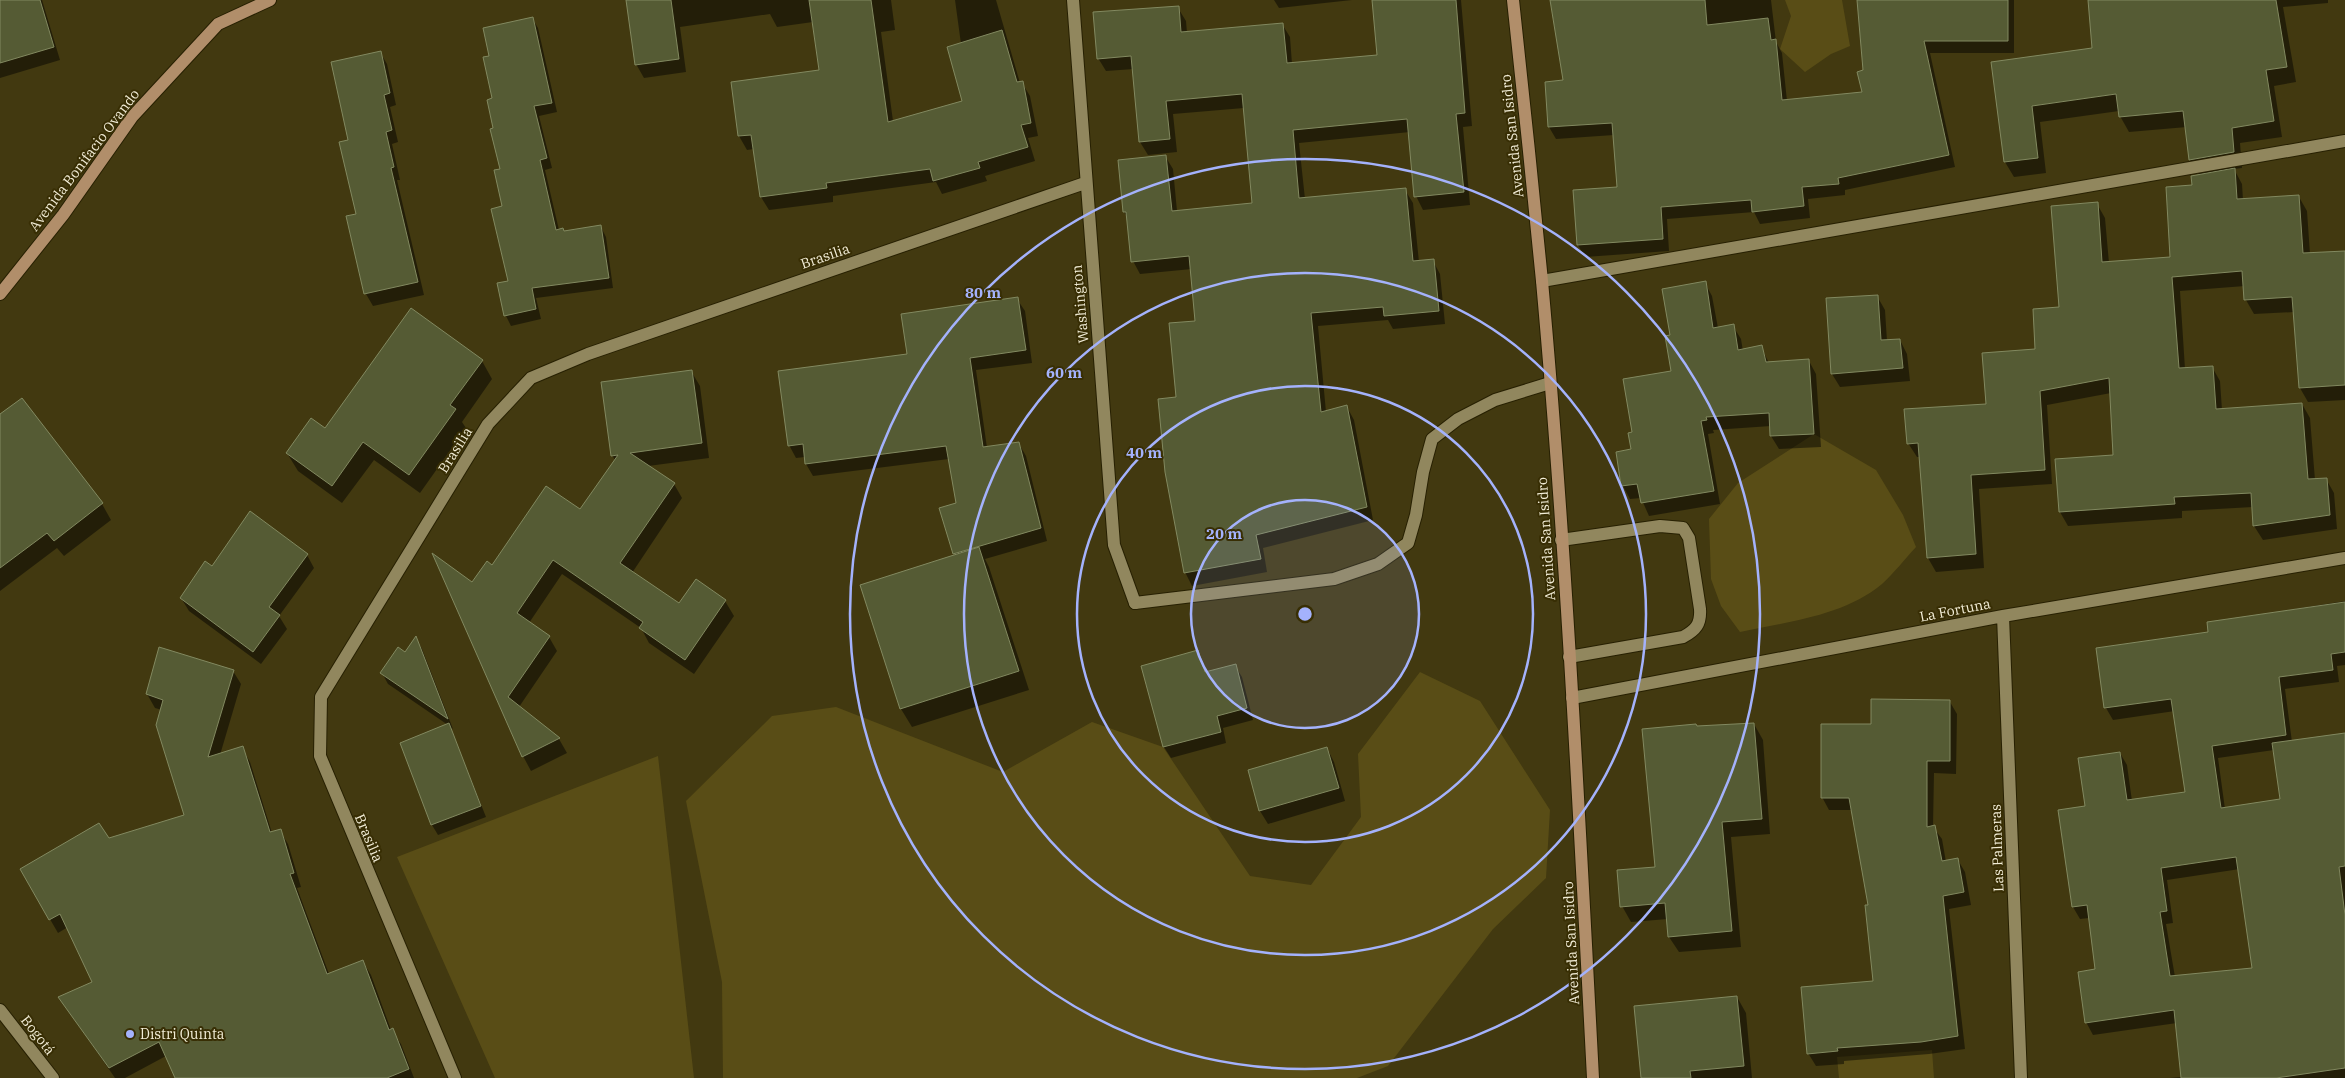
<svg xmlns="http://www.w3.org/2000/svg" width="2345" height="1078" viewBox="0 0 2345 1078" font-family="'IBM Plex Serif',serif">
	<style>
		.green { fill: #594d16 }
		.shadow { fill: #0007; fill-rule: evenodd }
		.building { fill: #555b34; stroke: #828960; fill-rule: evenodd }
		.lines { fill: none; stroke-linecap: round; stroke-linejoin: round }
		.lane-casing { stroke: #272002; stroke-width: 14 }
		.street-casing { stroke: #272002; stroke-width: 14 }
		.secondary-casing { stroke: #272002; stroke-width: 14 }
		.lane { stroke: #91875e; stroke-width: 12 }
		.street { stroke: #91875e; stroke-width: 12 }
		.secondary { stroke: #b18e6a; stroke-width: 12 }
		.ring { fill: none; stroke: #a4b2fc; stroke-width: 2.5 }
		.poi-dot { fill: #a4b2fc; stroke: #382e04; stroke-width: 2 }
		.labels { text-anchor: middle; stroke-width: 4; stroke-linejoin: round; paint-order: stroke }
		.street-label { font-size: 14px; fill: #f2edd7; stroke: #382e04 }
		.poi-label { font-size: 14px; fill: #f2edd7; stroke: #382e04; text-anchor: start }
		.centre { fill: #a4b2fc; stroke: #382e04; stroke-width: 2.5 }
		.ring-label { font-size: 15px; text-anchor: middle; font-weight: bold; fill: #a4b2fc; stroke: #382e04; stroke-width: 4; stroke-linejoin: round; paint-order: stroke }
	</style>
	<rect width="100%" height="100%" fill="#423910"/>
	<path class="green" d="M1785,0H1842L1850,46L1831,54L1805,72L1780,49L1791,16Z
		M1814,434L1876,470L1903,515L1916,547C1905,559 1894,573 1882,584C1844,616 1786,622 1740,632L1721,606L1711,579L1709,519L1738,483Z
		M1420,672L1480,701L1550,810L1546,878L1493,929L1388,1066L1357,1078H723L722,982L686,801L772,716L836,707L1003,772L1092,722L1163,747L1250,876L1311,885L1361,817L1358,754Z
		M658,756L694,1078H495L397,857Z
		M1932,1050L1934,1078H1839L1837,1057Z"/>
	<path class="shadow" d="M0,0H42L60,60L0,78Z
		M627,0H891L895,30L881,32L893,121L964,102L961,44L955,0H996L1020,83H1022L1030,96L1038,136L1028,138L1035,161L985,176L987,181L942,194L936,182L833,196V202L769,210L761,197L754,149L747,150L739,136L732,83L820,71L813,22L777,27L770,14L680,27L686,72L644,78L636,64Z
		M1274,0H1352L1279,8Z
		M1373,0H1461L1472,126L1463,127L1470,205L1423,210L1416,196L1410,132L1299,143L1305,199L1405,190L1413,203L1419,262L1433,261L1440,274L1445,324L1393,329L1388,320L1318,326L1326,412L1347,407L1354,420L1373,520L1263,548L1267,572L1192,586L1185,572L1178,398L1197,322L1192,269L1140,274L1133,261L1128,218L1124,212L1165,156L1173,169L1177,211L1254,204L1244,108L1173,114L1177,152L1148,155L1140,142L1134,69L1106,71L1098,58L1178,8L1186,21L1187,33L1282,24L1290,37L1292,64L1379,56Z
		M1550,0H1771L1776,42L1782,53L1787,101L1863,93L1864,71L1858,0H2014V53H1930L1955,167L1845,190V195L1808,199L1810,218L1760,224L1754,212L1667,219L1669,251L1585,257L1578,245L1574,191L1618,188L1614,135L1556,139L1549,127L1547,83L1564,81Z
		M2089,0H2328V3L2283,7L2296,82L2274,86L2282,137L2240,143L2242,168L2234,169L2242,184L2243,200L2299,197L2307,211L2310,254L2345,252V400L2308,402L2300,388L2295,312L2254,314L2246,300L2245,286L2180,291L2185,369L2212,367L2220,381L2222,410L2302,404L2310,418L2315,480L2326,479L2334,493L2337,529L2263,540L2254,526L2253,507L2182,511V518L2068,526L2060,512L2115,456L2111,393L2047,405L2052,484L1979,489L1984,568L1936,572L1928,558L1920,457H1917L1908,443L1987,405L2037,350L2060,308L2097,204L2105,218L2109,263L2172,258L2193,186L2200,176L2190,160L2187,127L2129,132L2120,116L2119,111L2040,122L2046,173L2014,177L2005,162L1992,63L2094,49Z
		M532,18L538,28L557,112L539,116L552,168L545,170L559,230L564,232L601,227L606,237L613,288L536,298L541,319L511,326L506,316L498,284L509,282L501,170L495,129L490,57Z
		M380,52L387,64L396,105L390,107L398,142L392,144L400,180H397L424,295L373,306L366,294L348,217L358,215L350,141Z
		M1705,283L1712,296L1718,328L1733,326L1741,339L1743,351L1761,347L1769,363L1809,361L1816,374L1821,447L1779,449L1771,436V426L1713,430L1714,433L1708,434L1720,504L1649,516L1641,498L1630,499L1623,486L1618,453L1632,450L1633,433L1672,372L1671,336Z
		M1877,296L1885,310L1887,341L1900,340L1907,354L1910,381L1840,387L1832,374Z
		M1017,299L1025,311L1032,363L976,370L987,448L1019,444L1026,456L1047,541L985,559L989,567L1029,690L912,727L901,709L862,586L955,556L958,504L949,459L813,476L806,464L805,457L796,458L789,445L908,355Z
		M482,361L492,379L462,422L466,428L420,493L374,460L342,503L298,471L287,453L325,430Z
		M691,371L700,386L709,458L648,466L674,484L682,498L632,573L680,605L696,581L725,601L734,616L694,674L649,643L641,628L562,574L529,623L549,637L557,651L519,707L559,739L567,753L531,771L523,756L472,584L493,567L580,511L615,460L612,455Z
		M0,416L102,504L111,520L64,556L57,548L0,591Z
		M307,555L314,568L279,616L287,629L261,664L189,611L181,598L212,568Z
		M2345,601V665L2337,666L2339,682L2285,689L2292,742L2345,734V1078H2170L2182,1077L2177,1023L2093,1035L2086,1022L2096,971L2089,918L2080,919L2073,907L2059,812L2086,807L2120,753L2127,765L2132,801L2187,793L2175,711L2113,720L2106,708L2097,649L2210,633L2208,623ZM2274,750L2282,800L2225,809L2218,758ZM2240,869L2254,969L2175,977L2166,924L2173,923L2167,880Z
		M416,638L422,649L453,729L450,727L486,817L438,835L432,825L401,744L448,725L388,684L382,673L406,654Z
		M1198,651L1207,673L1235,666L1242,677L1253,720L1223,728L1226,743L1171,758L1164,747L1142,667Z
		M233,671L241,684L220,755L242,748L250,762L272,833L280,831L288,844L301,887L297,888L329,974L363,962L371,975L391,1030L401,1044L414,1078H176L166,1056L125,1078H115L60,998L93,982L68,927L58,933L21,869L185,816L162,710L155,708L147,694Z
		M1950,702L1957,714L1956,774L1934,773L1933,827L1942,839L1946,862L1958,860L1965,872L1971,905L1949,909L1965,1049L1929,1054L1844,1061V1064L1816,1066L1808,1053L1874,983L1870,906L1852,810H1829L1822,797L1872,726Z
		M1754,724L1763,740L1770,834L1731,837L1741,947L1679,952L1669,937L1668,919L1631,922L1622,906L1656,868L1697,728Z
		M1327,748L1334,762L1345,801L1268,824L1260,811L1249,771Z
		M1737,997L1746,1013L1752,1078H1640Z"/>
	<path class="building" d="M0,0H40L54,47L0,63Z
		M626,0H671L679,59L635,65Z
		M809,0H871L888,122L962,101L947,47L1002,30L1017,82L1023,81L1031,123L1021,125L1028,147L978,162L980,168L933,181L930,169L826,183L827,188L760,197L751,135L738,136L731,82L819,70Z
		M1372,0H1456L1465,113L1456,114L1464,192L1414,197L1407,119L1293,130L1299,198L1406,188L1413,261L1434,259L1439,311L1384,316L1383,307L1311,313L1321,412L1347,405L1367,507L1256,535L1261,559L1184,573L1165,472L1158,399L1176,397L1169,323L1195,321L1189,256L1131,262L1126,212H1123L1118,160L1166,155L1172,211L1252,203L1242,94L1166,101L1170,139L1139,142L1131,56L1097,59L1093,12L1179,6L1181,32L1283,23L1287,63L1377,55Z
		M1550,0H1705L1707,25L1768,18L1771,40L1776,39L1782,100L1862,92L1857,72L1863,70L1857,0H2008V41H1924L1949,155L1838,178L1839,184L1802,187L1804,206L1752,212L1751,200L1661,207L1663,239L1577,245L1573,190L1617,187L1612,123L1548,127L1545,82L1563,80Z
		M2088,0H2276L2287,67L2266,70L2274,121L2232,128L2234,152L2189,160L2183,111L2119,117L2116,94L2032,106L2038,158L2004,162L1991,62L2092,48Z
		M533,17L552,103L534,106L547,158L540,160L556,230L563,228L564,231L601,225L609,278L532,288L536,309L504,316L497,283L508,281L491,209L502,206L494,170L500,169L490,129L493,128L487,100L492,98L483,57L489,56L483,28Z
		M381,51L390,93L384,95L392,130L386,132L394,167L391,168L418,282L364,294L346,216L356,214L339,142L348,140L331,62Z
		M2235,168L2237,199L2299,195L2303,253L2345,251V385L2299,388L2292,297L2244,300L2242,271L2172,277L2179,368L2213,366L2216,409L2302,403L2308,479L2327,478L2330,515L2253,526L2251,493L2174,497L2175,504L2059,512L2055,459L2113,455L2109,378L2040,391L2045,470L1971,475L1976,554L1927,558L1918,443L1907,444L1904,409L1986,404L1982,353L2035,349L2033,309L2059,307L2051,206L2098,202L2102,262L2170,257L2166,187L2192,185L2191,176Z
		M1706,281L1713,328L1734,324L1738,350L1762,345L1766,362L1809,359L1814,434L1770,436L1769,413L1706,417L1707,420L1701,421L1714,491L1641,503L1637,484L1621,486L1616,452L1631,449L1628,433L1632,432L1623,379L1671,371L1665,336L1670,335L1662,289Z
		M1878,295L1881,340L1900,339L1903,368L1831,374L1826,298Z
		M1018,297L1026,350L970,358L983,447L1019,442L1041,528L953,554L939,508L956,503L946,446L805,464L803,444L788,446L778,371L907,354L901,314Z
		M411,308L483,360L450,405L456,409L409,475L363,442L332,486L286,453L311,418L325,428Z
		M692,370L702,443L630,453L675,483L620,563L679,603L696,579L726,600L685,660L639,628L643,622L553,560L517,613L550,636L508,697L560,738L522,757L432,553L472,582L487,561L492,565L546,486L580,509L618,455L611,456L601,382Z
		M22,398L103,503L54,541L47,533L0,568V414Z
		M250,511L308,554L269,607L280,615L253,652L180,598L205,561L212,566Z
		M979,547L1019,671L900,709L860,585Z
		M2345,602V652L2331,654L2333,670L2279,677L2286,735L2212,746L2221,808L2280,799L2272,743L2345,733V866L2339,867L2345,915V1068L2276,1078H2181L2174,1010L2085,1023L2078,972L2095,969L2087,905L2072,907L2058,810L2085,806L2078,758L2120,752L2127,800L2185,792L2171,699L2104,708L2096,648L2208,632L2207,622ZM2236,857L2252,968L2170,976L2160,912L2167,911L2161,868Z
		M416,636L448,719L380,673L398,647L405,652Z
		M159,647L234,670L208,757L243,746L270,832L281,829L294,873L290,874L327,974L363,960L389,1030L393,1028L409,1069L387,1078H175L159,1042L109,1068L58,997L92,982L60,914L49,920L20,869L99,823L109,838L184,815L156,725L163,700L146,694Z
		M1198,650L1205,672L1236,664L1247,708L1217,716L1221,732L1163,747L1141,666Z
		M1871,699L1950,700V761H1927V827L1935,825L1942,861L1958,858L1964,892L1943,896L1958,1036L1921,1042L1837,1048L1838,1051L1807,1054L1801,987L1873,981L1865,905H1868L1849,798H1821V724H1871Z
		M449,723L481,806L431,825L400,743Z
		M1754,723L1762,819L1722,822L1732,931L1668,937L1665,903L1620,907L1617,870L1655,867L1642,729L1696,724L1697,726Z
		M1327,747L1339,788L1259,811L1248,770Z
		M1737,996L1744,1066L1690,1071L1691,1078H1641L1634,1006Z"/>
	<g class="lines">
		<defs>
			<path id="lane" d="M1561,540L1660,526L1683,528L1689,538L1700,609C1701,624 1696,630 1683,637L1569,657
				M1135,603L1334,579L1378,564L1408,543L1416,515L1423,472L1432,439L1458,419L1495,400L1550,383"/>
			<path id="street" d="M1073,0L1114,545L1135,603
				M1542,281L2345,141
				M2003,616L2021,1078
				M1572,698L2003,616L2345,558
				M0,1010L53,1078
				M455,1078L320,756L321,697L488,424L531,378L588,354L1085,183"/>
			<path id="secondary" d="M1513,0C1523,94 1533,187 1542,281C1566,546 1579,812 1593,1078
				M0,294L63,215L132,117L218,24L270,0"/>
		</defs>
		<use href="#lane" class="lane-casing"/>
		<use href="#street" class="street-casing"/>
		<use href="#secondary" class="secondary-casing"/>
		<use href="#lane" class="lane"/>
		<use href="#street" class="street"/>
		<use href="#secondary" class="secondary"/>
	</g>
	<circle cx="1305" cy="614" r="114" fill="#a4b2fc" fill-opacity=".12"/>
	<g class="ring">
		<circle cx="1305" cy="614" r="114"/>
		<circle cx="1305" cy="614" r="228"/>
		<circle cx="1305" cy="614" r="341"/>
		<circle cx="1305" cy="614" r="455"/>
	</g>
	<circle class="poi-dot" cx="130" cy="1034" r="5"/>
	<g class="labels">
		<g class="street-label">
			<text transform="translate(1512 136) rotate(-96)" y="5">Avenida San Isidro</text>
			<text transform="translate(84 160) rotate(-53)" y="5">Avenida Bonifacio Ovando</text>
			<text transform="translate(825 256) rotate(-19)" y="5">Brasilia</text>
			<text transform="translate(1080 304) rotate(-95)" y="5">Washington</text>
			<text transform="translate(455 450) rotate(-58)" y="5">Brasilia</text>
			<text transform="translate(1546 539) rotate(-94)" y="5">Avenida San Isidro</text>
			<text transform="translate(1955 610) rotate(-11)" y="5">La Fortuna</text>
			<text transform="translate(369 838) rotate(67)" y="5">Brasilia</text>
			<text transform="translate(1997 848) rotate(-92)" y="5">Las Palmeras</text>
			<text transform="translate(1571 943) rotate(-93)" y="5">Avenida San Isidro</text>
			<text transform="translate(38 1035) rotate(52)" y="5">Bogotá</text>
		</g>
		<g class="poi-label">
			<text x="140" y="1039">Distri Quinta</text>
		</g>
	</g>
	<circle cx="1305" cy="614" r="8" class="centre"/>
	<g class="ring-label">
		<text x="983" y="298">80 m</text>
		<text x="1064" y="378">60 m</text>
		<text x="1144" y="458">40 m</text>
		<text x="1224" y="539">20 m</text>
	</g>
</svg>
